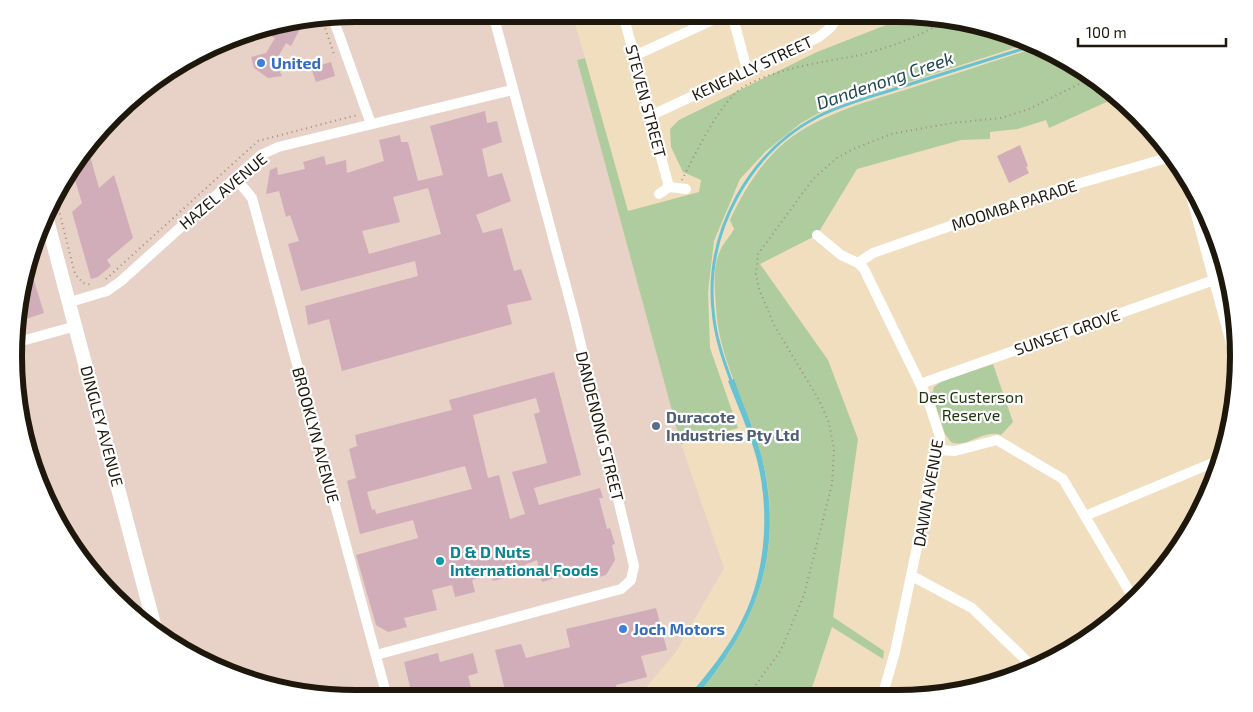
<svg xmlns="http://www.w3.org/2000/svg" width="1253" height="712" viewBox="0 0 1253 712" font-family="'Exo 2',sans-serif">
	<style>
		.industrial { fill: #e8d1c6 }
		.green { fill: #afcc9f }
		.water { fill: #67c2d1 }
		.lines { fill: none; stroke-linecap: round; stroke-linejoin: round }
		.stream { stroke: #67c2d1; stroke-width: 3 }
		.building { fill: #d1adba; fill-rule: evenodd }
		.path { stroke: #9e917a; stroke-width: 2; stroke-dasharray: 1 4; stroke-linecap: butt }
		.street { stroke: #fff; stroke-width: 10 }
		.secondary { stroke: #fff; stroke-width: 14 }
		.shop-dot { fill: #3f7fe0; stroke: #fff; stroke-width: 2 }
		.service-dot { fill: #5c6f8a; stroke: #fff; stroke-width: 2 }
		.culture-dot { fill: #0f9aa8; stroke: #fff; stroke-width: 2 }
		.labels { text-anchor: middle; stroke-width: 4.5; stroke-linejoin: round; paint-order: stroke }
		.shop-label { font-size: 16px; font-weight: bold; fill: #366cbe; stroke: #fff; text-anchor: start }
		.street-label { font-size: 16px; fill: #1d170c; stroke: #fff }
		.park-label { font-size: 16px; fill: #1e360d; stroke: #fff }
		.service-label { font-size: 16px; font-weight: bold; fill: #4e5e75; stroke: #fff; text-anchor: start }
		.culture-label { font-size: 16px; font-weight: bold; fill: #0d838f; stroke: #fff; text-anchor: start }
		.water-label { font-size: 18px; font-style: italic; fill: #1f4950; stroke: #fff }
		.rim { fill: none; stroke: #1d170c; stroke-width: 6 }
	</style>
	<rect width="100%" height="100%" fill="#f0debf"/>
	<path class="industrial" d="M356,14H572L585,58L577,60L681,444L724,568L675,653L638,697H333L246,680L166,641L98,581L40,487L14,378L25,267L72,166L148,84L246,32Z"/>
	<path class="green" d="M914,14L1007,32L1030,43L828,108L801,123L766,151L740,179L714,241L708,292L710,348L738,428L681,444L577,60L585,58L628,211L699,192L701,180L683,172L671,147L670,129L679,120L817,52Z
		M1038,47L1087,71L1121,100L1112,102L1111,100L1049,128L1046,120L1018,129L990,132V139L961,140L857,169L817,235L760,264L828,360L858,439L833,617L884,651L883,659L832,627L809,697H696C760,621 789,540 757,441C743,397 718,355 716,307C715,290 712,268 720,251C723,243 730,237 734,229L730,220C745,188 764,157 793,136C828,112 869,101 908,89C952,75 995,61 1038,47Z
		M993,364L1013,422L1001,435C983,429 967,449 951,442L945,434L932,394L934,387L942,381Z"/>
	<path class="water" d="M734,379C743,405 755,431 762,458C785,553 756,625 696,697H688C708,673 728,649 742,620C766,573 770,511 757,460C750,433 738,407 728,381Z"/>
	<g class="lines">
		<path class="stream" d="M732,383C723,359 715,336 713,310C705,232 749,152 819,116C845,103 874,96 901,87C945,73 990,59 1035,45"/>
	</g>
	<path class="building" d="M291,24L300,29L291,46L286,43L275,62L282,76L268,78L254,68L251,57L266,53L275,38L260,30Z
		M331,62L335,76L316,82L311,68Z
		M485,111L487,123L497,121L502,142L482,149L488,177L502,173L511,201L476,215L483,233L502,228L514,271L521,269L532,300L507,305L512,324L342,371L329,319L308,325L305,306L418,276L415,261L301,291L288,244L299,241L290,215L286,217L279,191L266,194L270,170L277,167L278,175L305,169L303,162L324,156L326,165L346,160L347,173L384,161L379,140L400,135L401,142H408L418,181L443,175L430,126ZM428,188L441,234L369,254L362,231L400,222L393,197Z
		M1020,145L1028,166L1026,167L1029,173L1009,183L997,156Z
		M88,149L99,188L114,175L133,238L107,260L111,266L98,277L91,279L72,212L82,203L71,167Z
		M28,261L44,313L20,321L25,267Z
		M554,372L581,475L534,488L539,505L600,488L603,498H599L607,529L610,528L615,544L612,545L615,560L606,575L591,579L590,574L586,576L585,569L542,582L537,560L522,566L524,573L493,581L491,575L472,580L475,592L455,597L452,585L432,590L437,610L404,618L407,627L388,632L376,625L356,555L418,538L413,520L360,534L347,481L356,478L349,449L357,446L355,435L452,410L449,400ZM536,398L540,412L534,414L547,463L512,472L525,514L510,519L499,475L488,478L473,415ZM465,466L472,489L376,514L375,509L372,510L367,492Z
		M656,608L667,650L641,656L647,677L616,685L619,698H485V695L505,690L495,650L521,644L526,658L570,647L566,629Z
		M438,653L440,662L473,653L478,673L468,676L474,698H420L418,689L411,691L404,662Z"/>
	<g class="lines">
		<path class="path" d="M322,19L335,57
			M682,180C695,155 720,100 745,86C778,68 819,63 855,56C886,49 919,37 946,20
			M56,199L75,274L83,283L92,285
			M106,279L258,141L357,115
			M747,697L781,650L804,595L832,484L834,450L829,423L819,400L774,325L759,289L756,274L758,254L813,179L837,158L851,150L891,134L952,123L1001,118L1029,109L1093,77"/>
		<path class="street" d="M623,14L669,187
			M732,14L747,70
			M839,14C851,23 862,19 876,14
			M333,18L371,124
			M634,56L726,14
			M650,116L819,37L831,27L839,15
			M1184,170L1238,369
			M233,180L243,187L252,198L387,697
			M659,194L669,187L686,189
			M817,235L841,255L858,263L864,269L928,400L940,437L895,652L882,697
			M858,263L873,253L1039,195L1174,156
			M70,302L107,291L121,281L261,155L278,147L512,90
			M18,342L76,326
			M920,384L1214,280
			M939,450L955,451L997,440L1063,479L1135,601
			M1085,516L1222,459
			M912,576L972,608L1034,668
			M376,655L621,589L631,580L634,566L574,316L493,14"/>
		<path class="secondary" d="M47,220L156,632"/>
	</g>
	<g class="shop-dot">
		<circle cx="261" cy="63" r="5"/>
		<circle cx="623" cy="629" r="5"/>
	</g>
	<circle class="service-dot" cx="656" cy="426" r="5"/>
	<circle class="culture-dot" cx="440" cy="561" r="5"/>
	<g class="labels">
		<g class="shop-label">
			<text x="271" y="69">United</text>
			<text x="633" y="635">Joch Motors</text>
		</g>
		<g class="street-label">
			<text transform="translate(752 68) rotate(-25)" y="6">KENEALLY STREET</text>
			<text transform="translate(646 101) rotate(75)" y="6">STEVEN STREET</text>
			<text transform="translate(223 191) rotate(-40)" y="6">HAZEL AVENUE</text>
			<text transform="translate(1014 205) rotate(-18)" y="6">MOOMBA PARADE</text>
			<text transform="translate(1067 332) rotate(-19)" y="6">SUNSET GROVE</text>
			<text transform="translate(102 426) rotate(75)" y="6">DINGLEY AVENUE</text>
			<text transform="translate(600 426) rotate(76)" y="6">DANDENONG STREET</text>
			<text transform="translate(316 435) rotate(75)" y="6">BROOKLYN AVENUE</text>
			<text transform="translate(928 493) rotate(-80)" y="6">DAWN AVENUE</text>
		</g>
		<g class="park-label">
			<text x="971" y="403">Des Custerson<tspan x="971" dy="18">Reserve</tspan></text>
		</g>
		<g class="service-label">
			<text x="666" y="423">Duracote<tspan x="666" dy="18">Industries Pty Ltd</tspan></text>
		</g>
		<g class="culture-label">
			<text x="450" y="558">D &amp; D Nuts<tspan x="450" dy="18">International Foods</tspan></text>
		</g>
		<g class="water-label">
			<text transform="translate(885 81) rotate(-19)" y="6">Dandenong Creek</text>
		</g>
	</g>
	<path d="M0 0H1253V712H0ZM356 22H896A334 334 0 0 1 1230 356V356A334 334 0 0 1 896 690H356A334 334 0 0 1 22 356V356A334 334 0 0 1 356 22Z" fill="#fff" fill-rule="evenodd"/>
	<path class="rim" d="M356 22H896A334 334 0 0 1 1230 356V356A334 334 0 0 1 896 690H356A334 334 0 0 1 22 356V356A334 334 0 0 1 356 22Z"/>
	<path d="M1078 38v8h148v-8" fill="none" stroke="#1d170c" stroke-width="2.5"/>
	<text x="1086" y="38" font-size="15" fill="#1d170c" stroke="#ffffff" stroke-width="4" paint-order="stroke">100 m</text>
</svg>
